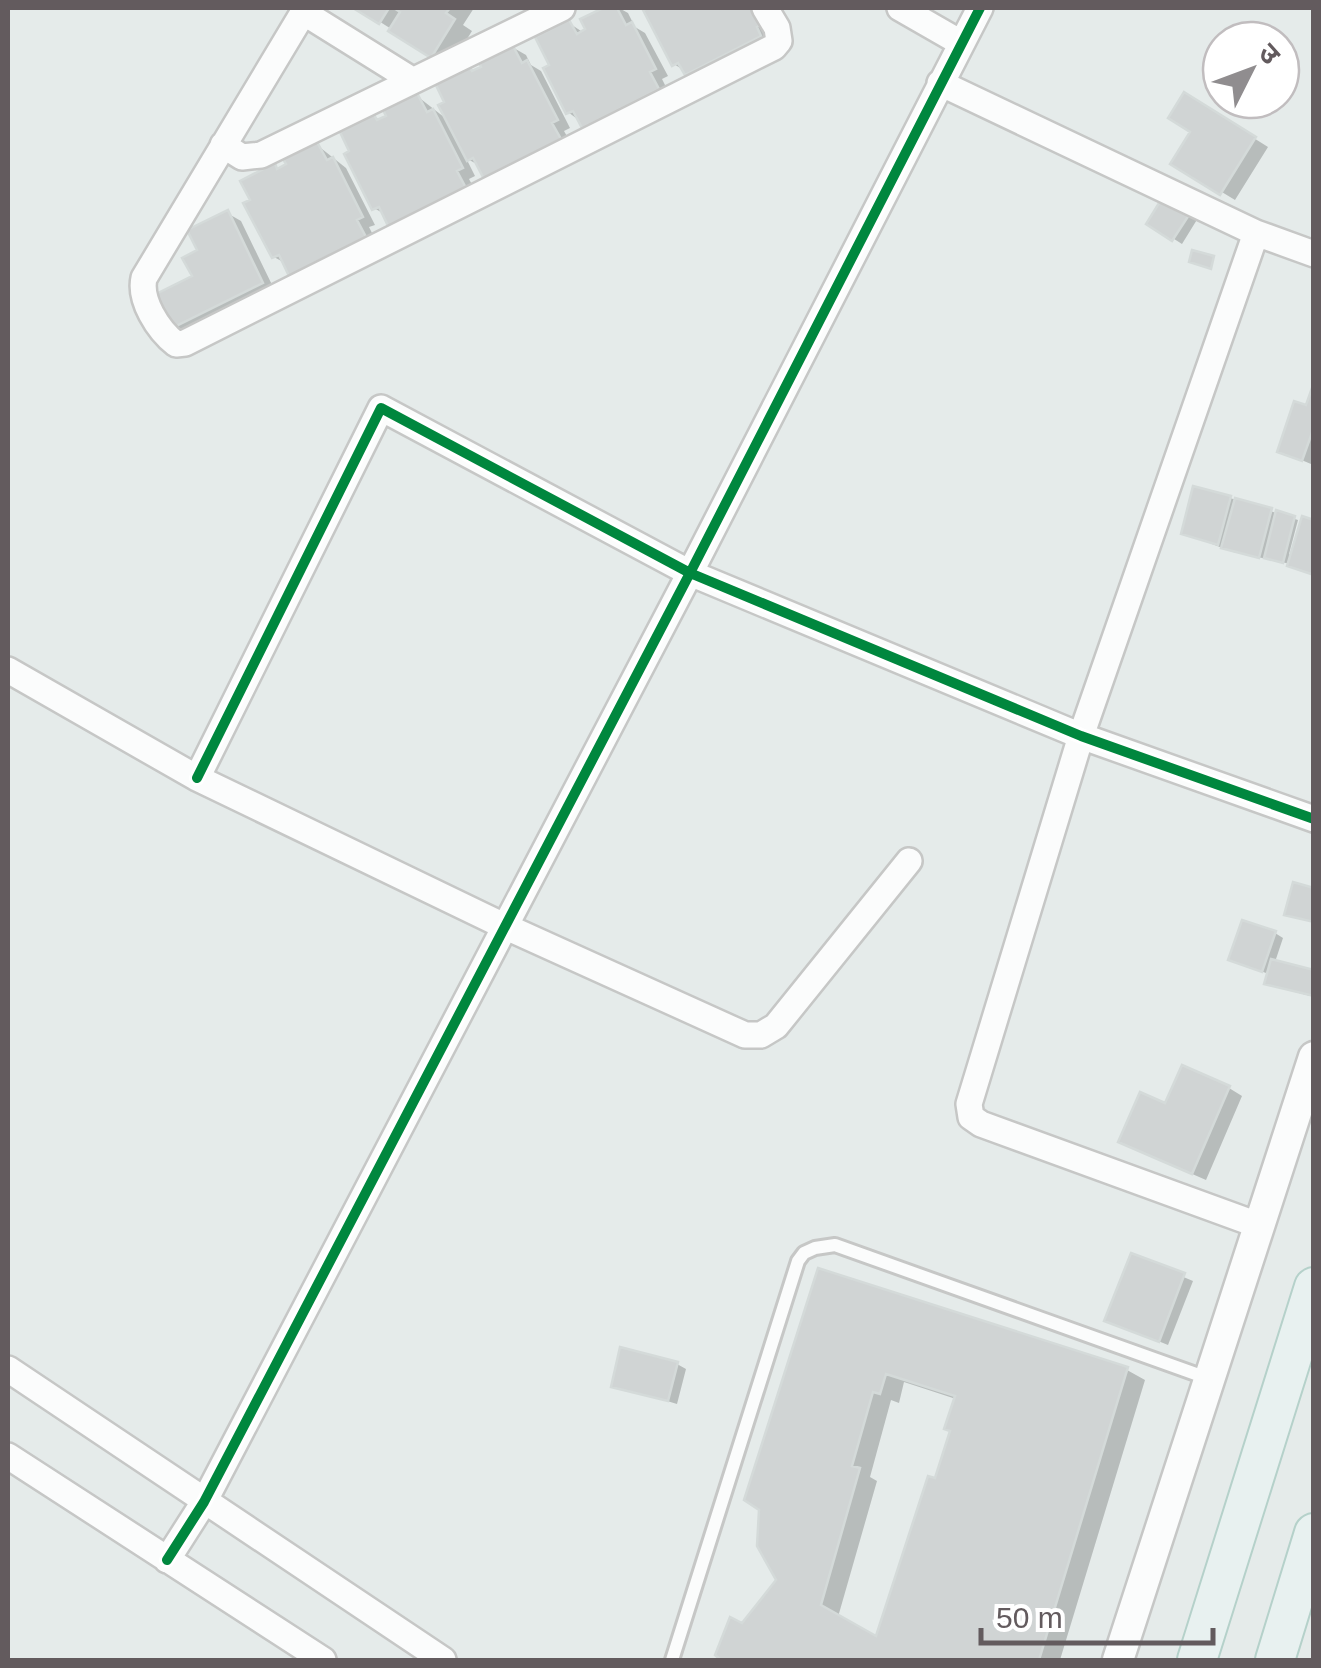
<svg xmlns="http://www.w3.org/2000/svg" width="1321" height="1668" viewBox="0 0 1321 1668" font-family="Helvetica,'Noto Sans Devanagari',sans-serif">
	<style>
		.shadow { fill: #0003; fill-rule: evenodd }
		.building { fill: #d0d4d4; stroke: #d4dad9; stroke-width: 2.5; fill-rule: evenodd }
		.lines { fill: none; stroke-linecap: round; stroke-linejoin: round }
		.service-casing { stroke: #c6c7c6; stroke-width: 18 }
		.minor-casing { stroke: #c6c7c6; stroke-width: 30 }
		.tertiary-casing { stroke: #c6c7c6; stroke-width: 35 }
		.primary-casing { stroke: #b5d1ca; stroke-width: 42 }
		.service { stroke: #fbfcfc; stroke-width: 12 }
		.minor { stroke: #fbfcfc; stroke-width: 25 }
		.tertiary { stroke: #fbfcfc; stroke-width: 30 }
		.primary { stroke: #e8f1f0; stroke-width: 38 }
		.cycleway-casing { stroke: #fff; stroke-width: 16 }
		.cycleway { stroke: #00873e; stroke-width: 10 }
	</style>
	<rect width="100%" height="100%" fill="#e5ebea"/>
	<path class="shadow" d="M358,8H474L463,25L472,31L450,66Z
		M609,8H619L628,13L635,27L645,33L668,76L662,79L671,97L597,134L568,112L552,66L569,23L584,33L588,30L584,20Z
		M652,8H762L775,32L700,81L674,64Z
		M512,47L526,55L531,65L541,71L570,128L564,131L573,147L499,185L480,166L466,158L475,176L469,179L478,196L386,215L374,208V117L380,121L417,96L449,121L469,69L475,72Z
		M1198,103L1268,147L1235,200L1174,163L1194,131Z
		M317,145L346,168L375,225L369,227L378,245L305,282L291,274L285,263L274,257L253,201L274,166L281,170Z
		M1164,198L1198,218L1182,244L1149,223Z
		M227,213L241,221L275,291L188,334L174,326L195,277L200,252Z
		M1314,392V457L1311,464L1280,451L1308,408Z
		M1230,498L1298,520L1289,554L1314,575L1291,564L1233,552L1183,533Z
		M1275,933L1283,938L1275,962L1314,972V997L1276,987L1267,982L1269,974L1240,964Z
		M1229,1088L1242,1096L1206,1180L1135,1149L1167,1106Z
		M1133,1256L1193,1281L1168,1345L1116,1324Z
		M819,1271L1127,1370L1145,1380L1060,1660H725L718,1654L779,1581ZM904,1382L956,1399L953,1431L877,1639L838,1617L877,1481L870,1477L891,1400L899,1403Z
		M677,1364L686,1369L677,1404L614,1385Z"/>
	<path class="building" d="M353,8H389L379,24Z
		M394,8H450L446,13L455,19L431,58L388,31L400,12Z
		M603,8H617L626,25L632,22L656,69L650,72L659,89L582,128L573,111L566,114L543,68L549,65L535,37L569,20L577,34L585,29L580,19Z
		M648,8H754L763,24L757,27L761,36L685,75L678,63L672,66L643,10Z
		M512,44L522,63L527,60L558,120L552,123L561,139L484,179L473,158L467,161L438,105L444,102L435,83L469,66L472,71L481,67L478,61Z
		M1184,92L1256,137L1220,195L1170,164L1190,132L1168,118Z
		M417,93L427,112L433,109L463,168L457,171L466,188L389,228L379,207L372,210L344,154L349,151L340,132L374,115L377,120L386,116L383,110Z
		M317,142L327,160L333,157L363,217L357,220L366,237L289,276L279,255L272,258L243,203L250,200L240,181L275,163L277,169L286,164L283,159Z
		M1164,195L1191,212L1172,241L1146,224Z
		M228,210L263,283L172,328L156,294L192,276L182,258L197,250L187,230Z
		M1192,250L1214,256L1211,269L1189,262Z
		M1312,388L1314,427L1302,461L1277,452L1294,401L1306,405Z
		M1193,486L1231,496L1218,545L1181,534Z
		M1235,498L1272,508L1259,558L1221,548Z
		M1276,510L1295,516L1283,563L1264,558Z
		M1302,516L1314,520V575L1287,566Z
		M1293,882L1314,888V922L1284,915Z
		M1242,920L1276,931L1262,972L1228,960Z
		M1271,959L1314,970V996L1264,984Z
		M1182,1065L1230,1086L1192,1174L1118,1142L1140,1092L1165,1103Z
		M1131,1253L1185,1273L1159,1342L1104,1321Z
		M818,1268L1128,1367L1039,1660H721L715,1655L730,1617L742,1623L776,1580L757,1546L759,1510L744,1500ZM886,1374L955,1396L944,1429L950,1431L935,1478L928,1476L876,1636L821,1605L860,1468L852,1466L873,1392L880,1394Z
		M620,1347L678,1362L668,1401L611,1387Z"/>
	<g class="lines">
		<defs>
			<path id="service" d="M672,1660L798,1261L804,1253L815,1248L835,1245L1207,1378"/>
			<path id="minor" d="M306,8L144,278C139,300 158,330 176,344L185,343L774,47L779,41L777,28L765,8
				M900,8L961,43
				M303,12L412,80
				M940,83L1256,233L1314,254
				M223,145L242,157L261,155L562,8
				M1256,233L1081,736L969,1104L971,1117L981,1124L1258,1225
				M8,670L197,778L504,926L745,1035H761L776,1026L909,861
				M197,778L381,408L690,573L1081,736L1314,819
				M8,1369L443,1660
				M8,1456L323,1660
				M167,1560L204,1502L690,573L980,8"/>
			<path id="tertiary" d="M1118,1660L1314,1057"/>
			<path id="primary" d="M1197,1660L1314,1287
				M1275,1660L1314,1533"/>
		</defs>
		<use href="#service" class="service-casing"/>
		<use href="#minor" class="minor-casing"/>
		<use href="#tertiary" class="tertiary-casing"/>
		<use href="#primary" class="primary-casing"/>
		<use href="#service" class="service"/>
		<use href="#minor" class="minor"/>
		<use href="#tertiary" class="tertiary"/>
		<use href="#primary" class="primary"/>
		<defs>
			<path id="cycleway" d="M197,778L381,408L690,573L1081,736L1314,819
				M167,1560L204,1502L690,573L980,8"/>
		</defs>
		<use href="#cycleway" class="cycleway-casing"/>
		<use href="#cycleway" class="cycleway"/>
	</g>
	<rect width="1321" height="1668" fill="none" stroke="#635b5e" stroke-width="20"/>
	<g transform="translate(1251 70) rotate(48)"><circle r="48" fill="#ffffff" stroke="#c1bdbf" stroke-width="2.5"/>
	<path d="M0-8L18 38L0 25L-18 38Z" fill="#908d8f"/>
	<text y="-15" font-size="28" font-weight="bold" text-anchor="middle" fill="#635b5e">उ</text>
	</g>
	<path d="M981 1628v15h232v-15" fill="none" stroke="#635b5e" stroke-width="5"/>
	<text x="996" y="1628" font-size="30" fill="#635b5e" stroke="#ffffff" stroke-width="8" paint-order="stroke">50 m</text>
</svg>
